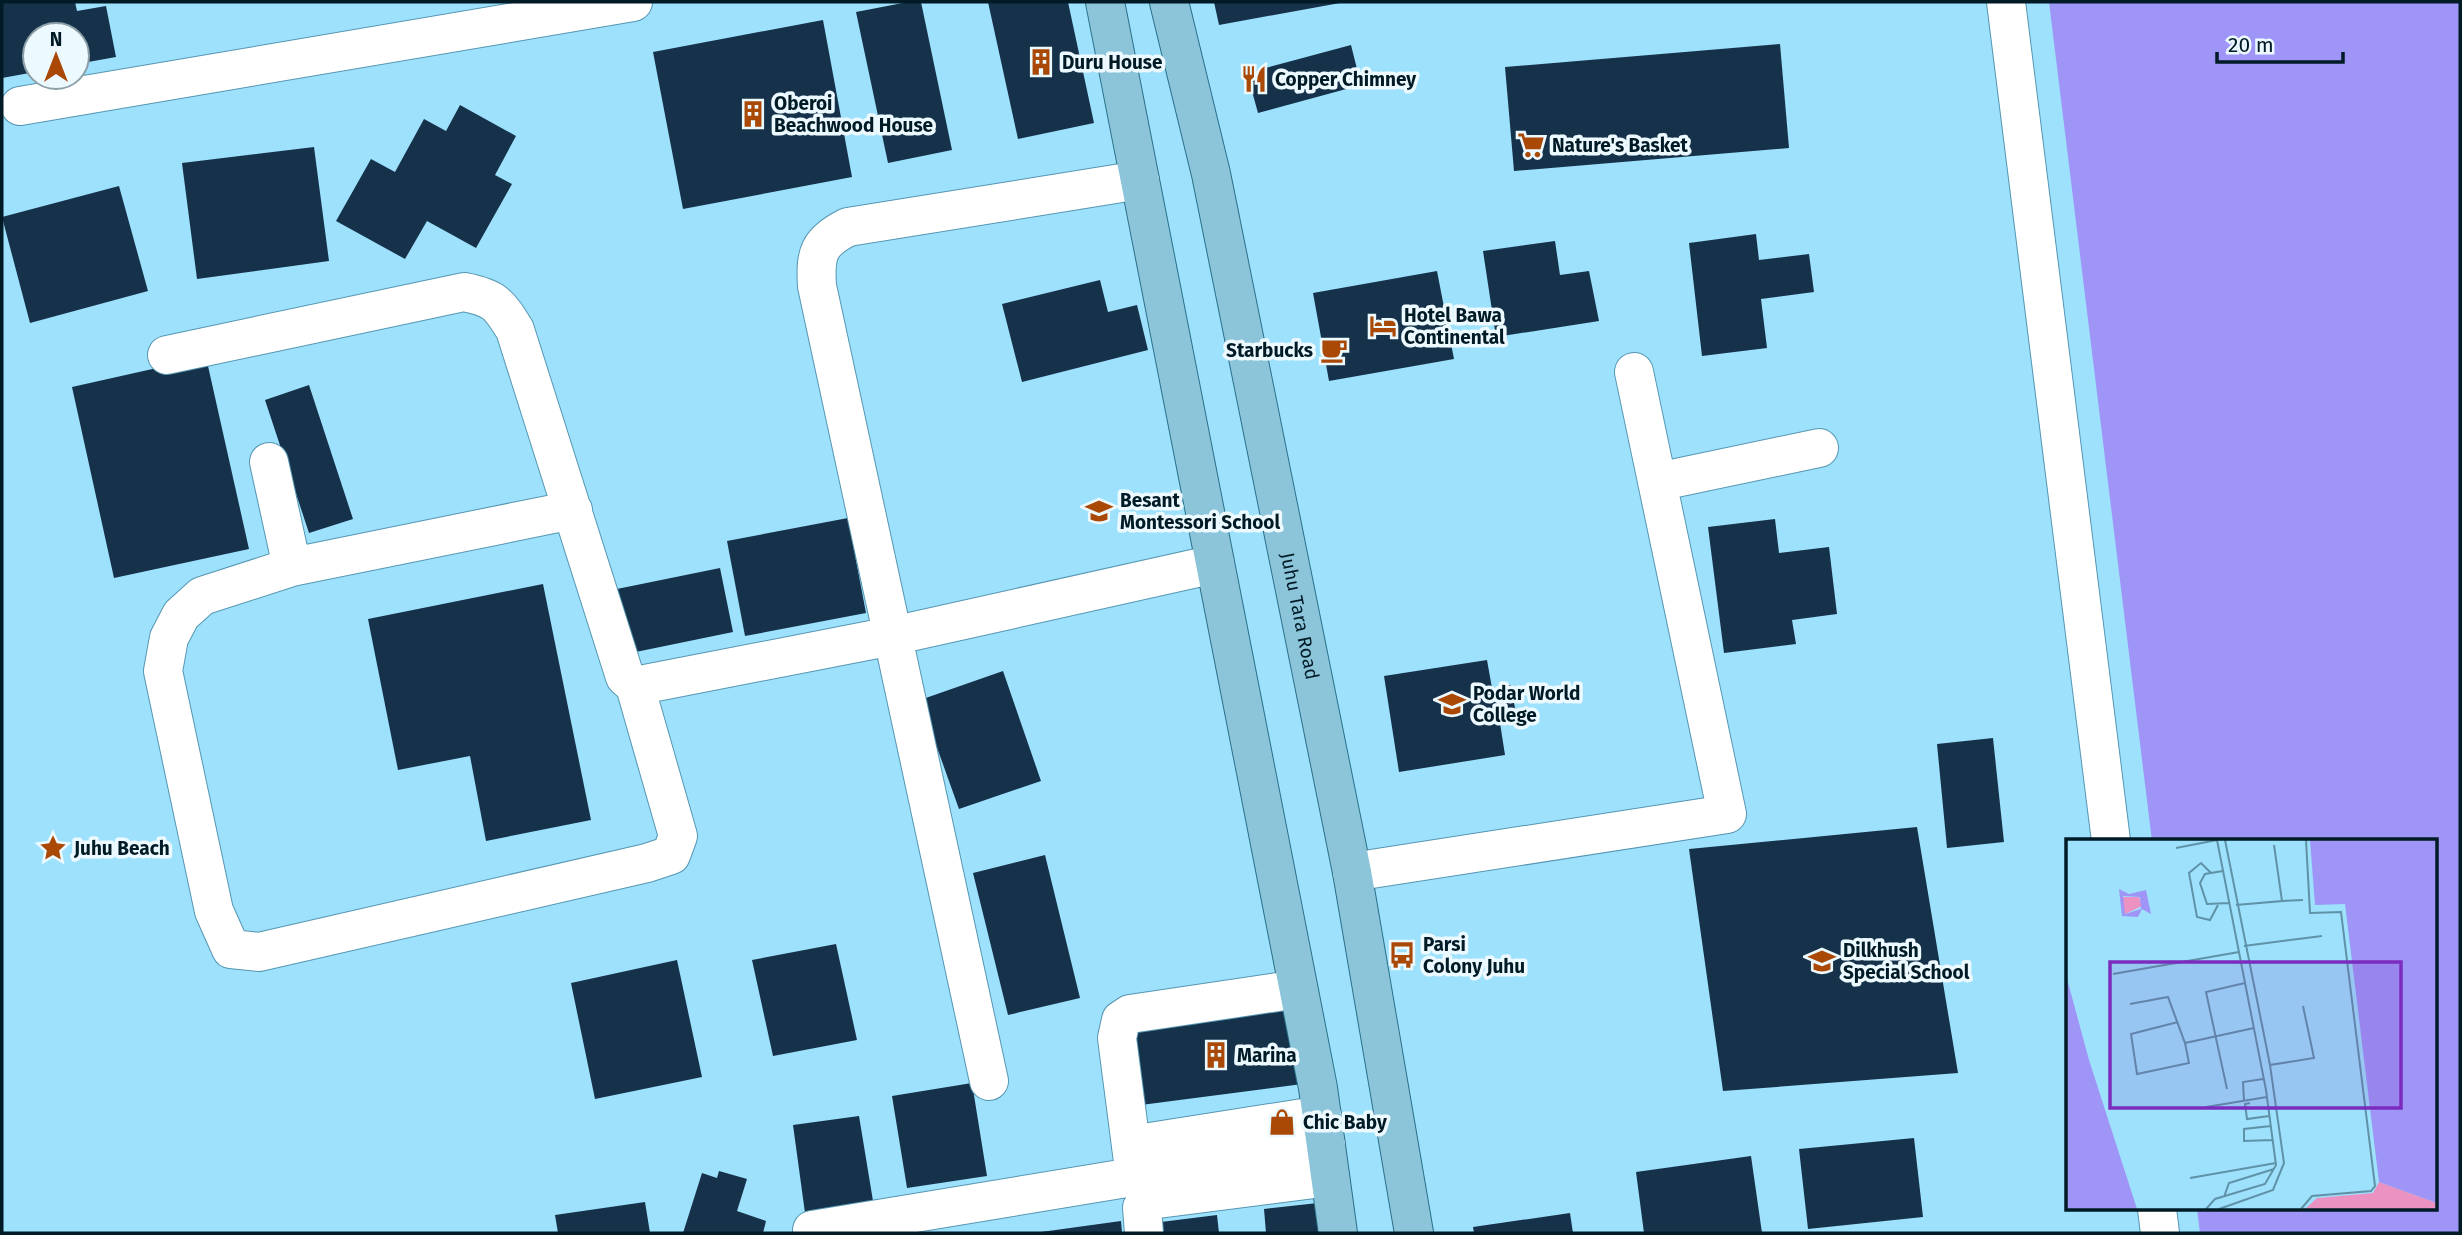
<svg xmlns="http://www.w3.org/2000/svg" width="2462" height="1235" viewBox="0 0 2462 1235" font-family="'Fira Sans',sans-serif">
	<style>
		.water { fill: #9e95f6 }
		.building { fill: #16324a }
		.lines { fill: none; stroke-linecap: round; stroke-linejoin: round }
		.minor-casing { stroke: #5596b1; stroke-width: 40 }
		.major-casing { stroke: #2a708a; stroke-width: 40 }
		.minor { stroke: #fff; stroke-width: 38 }
		.major { stroke: #8cc4d9; stroke-width: 38 }
		.labels { text-anchor: middle; stroke-width: 7; stroke-linejoin: round; paint-order: stroke }
		.poi-label { font-size: 19px; font-weight: bold; fill: #011b26; stroke: #ecf9ff; text-anchor: start }
		.street-label { font-size: 19px; fill: #011b26; stroke: #ecf9ff }
		.inset-road { fill: none; stroke: #5f92a7; stroke-width: 2 }
		.view { fill: #7b2cbf; fill-opacity: 0.15; stroke: #7b2cbf; stroke-width: 3.5 }
		.inset-edge { fill: none; stroke: #011b26; stroke-width: 3.5 }
	</style>
	<rect width="100%" height="100%" fill="#9ee1fd"/>
	<path class="water" d="M2049,2H2460V1233H2200L2197,1209H2436V841H2152Z"/>
	<path class="building" d="M2,2H75L77,11L106,6L116,57L77,64V35H35V72L2,78Z
		M908,2H921L952,150L888,163L856,12Z
		M988,2H1068L1094,123L1018,139Z
		M1214,2H1339L1340,3L1219,25Z
		M823,20L852,177L683,209L653,52Z
		M1780,44L1789,148L1514,171L1505,67Z
		M1351,45L1361,85L1258,113L1247,73Z
		M460,105L516,136L495,175L512,184L476,248L427,221L405,259L336,221L371,159L395,172L424,119L446,131Z
		M314,147L329,261L197,279L182,163Z
		M119,186L148,291L30,323L2,217Z
		M1756,234L1759,260L1809,254L1814,292L1761,299L1767,348L1702,356L1689,243Z
		M1555,241L1560,275L1589,271L1599,321L1496,337L1483,251Z
		M1437,271L1454,359L1329,381L1313,293Z
		M1100,280L1108,312L1137,305L1148,350L1022,382L1002,304Z
		M206,357L249,549L114,578L72,387Z
		M309,385L353,519L309,533L265,400Z
		M848,518L866,613L745,636L727,541Z
		M1775,519L1779,553L1829,547L1837,614L1792,620L1796,644L1724,653L1708,527Z
		M720,568L733,632L626,654L612,590Z
		M543,584L591,820L486,841L470,756L398,770L368,619Z
		M1487,660L1492,688L1511,685L1517,720L1500,723L1505,755L1399,772L1384,676Z
		M1003,671L1041,781L959,809L920,700Z
		M1993,738L2004,842L1947,848L1937,744Z
		M1917,827L1958,1073L1723,1091L1689,849Z
		M1045,855L1080,998L1008,1015L973,873Z
		M836,944L857,1040L773,1056L752,960Z
		M677,960L702,1077L595,1099L571,983Z
		M1291,1005L1302,1084L1141,1105L1130,1026Z
		M972,1083L987,1176L907,1188L892,1096Z
		M859,1116L873,1201L805,1213L793,1125Z
		M1914,1138L1923,1217L1808,1229L1799,1149Z
		M1751,1156L1762,1233H1644L1636,1172Z
		M719,1171L747,1179L737,1211L766,1221L763,1233H683L702,1173L717,1178Z
		M645,1202L650,1233H558L555,1215Z
		M1327,1202L1331,1233H1266L1264,1209Z
		M1570,1213L1573,1233H1474L1473,1227Z
		M1217,1215L1219,1233H1154L1153,1223Z
		M1121,1221L1122,1233H1041V1232Z"/>
	<g class="lines">
		<defs>
			<path id="minor" d="M2006,2L2111,841
				M20,106L633,2
				M167,355L464,292C495,298 499,304 515,330L625,677L635,686L892,636L1215,564
				M269,462L292,567
				M1657,482L1819,448
				M573,510L292,567L202,596L181,615L169,638L163,671L214,911L231,949L259,952L647,863L671,855L678,836L635,686
				M1352,872L1727,814L1634,372
				M989,1081L817,286C815,254 818,242 848,227L1140,180
				M1131,1145L1322,1115
				M1135,1177L1117,1038L1121,1020L1130,1014L1298,989
				M2157,1209L2160,1233
				M812,1230L1326,1145
				M1144,1233L1142,1208L1150,1200L1330,1177"/>
			<g id="major">
				<path d="M1105,2L1318,1088L1338,1233"/>
				<path id="s1" d="M1169,2L1211,174L1352,872L1414,1233"/>
			</g>
		</defs>
		<use href="#minor" class="minor-casing"/>
		<use href="#major" class="major-casing"/>
		<use href="#minor" class="minor"/>
		<use href="#major" class="major"/>
	</g>
	<defs>
		<symbol id="building-bare" viewBox="-9 -9 18 18"><path d="M-4-6H4V6H1V3H-1V6H-4ZM-2.5-4.3h1.7v1.8h-1.7ZM.8-4.3h1.7v1.8H.8ZM-2.5-1h1.7V.8h-1.7ZM.8-1h1.7V.8H.8Z" fill="#aa4905" stroke="#ecf9ff" stroke-width="2.5" paint-order="stroke"/></symbol>
		<symbol id="restaurant-bare" viewBox="-9 -9 18 18"><path d="M-5-6h1v4h1v-4h1v4h1v-4h1v5L-1.5 .5V6h-2V.5L-5-1ZM5-6V6H3V1.5H1.5Q1.5-4 5-6Z" fill="#aa4905" stroke="#ecf9ff" stroke-width="2.5" paint-order="stroke"/></symbol>
		<symbol id="supermarket-bare" viewBox="-9 -9 18 18"><path d="M-6-5.5h2.5l.6 2H6L4.5 2H-2.5L-4.4-4H-6ZM-1.5 3.2a1.3 1.3 0 1 0 .1 0ZM3 3.2a1.3 1.3 0 1 0 .1 0Z" fill="#aa4905" stroke="#ecf9ff" stroke-width="2.5" paint-order="stroke"/></symbol>
		<symbol id="hotel-bare" viewBox="-9 -9 18 18"><path d="M-6-4.5h1.5V1H6V5H4.5V3h-9V5H-6ZM-4 0a1.8 1.8 0 1 1 3.6 0ZM.5 0V-2.5h3Q6-2.5 6 0Z" fill="#aa4905" stroke="#ecf9ff" stroke-width="2.5" paint-order="stroke"/></symbol>
		<symbol id="cafe-bare" viewBox="-9 -9 18 18"><path d="M-5.5-4.5H6V0H3Q3 3.5 0 3.5H-2.5Q-5.5 3.5-5.5 0ZM3-3.2v2h1.7v-2ZM-6 4.5H4V6H-6Z" fill="#aa4905" stroke="#ecf9ff" stroke-width="2.5" paint-order="stroke"/></symbol>
		<symbol id="school-bare" viewBox="-9 -9 18 18"><path d="M0-5L7-2L0 1L-7-2ZM-4 1L0 2.5L4 1V4Q0 6-4 4Z" fill="#aa4905" stroke="#ecf9ff" stroke-width="2.5" paint-order="stroke"/></symbol>
		<symbol id="university-bare" viewBox="-9 -9 18 18"><path d="M0-5L7-2L0 1L-7-2ZM-4 1L0 2.5L4 1V4Q0 6-4 4Z" fill="#aa4905" stroke="#ecf9ff" stroke-width="2.5" paint-order="stroke"/></symbol>
		<symbol id="sight-bare" viewBox="-9 -9 18 18"><path d="M0-6L1.8-2.2L6-1.7L2.9 1.2L3.7 5.4L0 3.3L-3.7 5.4L-2.9 1.2L-6-1.7L-1.8-2.2Z" fill="#aa4905" stroke="#ecf9ff" stroke-width="2.5" paint-order="stroke"/></symbol>
		<symbol id="bus-bare" viewBox="-9 -9 18 18"><path d="M-5-6H5V4H4V6H2V4H-2V6H-4V4H-5ZM-3.5-4V0h7V-4ZM-3.5 1.2v1.5H-2V1.2ZM2 1.2v1.5H3.5V1.2Z" fill="#aa4905" stroke="#ecf9ff" stroke-width="2.5" paint-order="stroke"/></symbol>
		<symbol id="shop-bare" viewBox="-9 -9 18 18"><path d="M-5-2.5h2.3a2.7 3.5 0 0 1 5.4 0H5L5.5 6h-11ZM-1.5-2.5h3a1.5 2.3 0 0 0-3 0Z" fill="#aa4905" stroke="#ecf9ff" stroke-width="2.5" paint-order="stroke"/></symbol>
	</defs>
	<g fill-rule="evenodd">
		<use href="#building-bare" x="1022" y="43" width="38" height="38"/>
		<use href="#restaurant-bare" x="1235" y="60" width="38" height="38"/>
		<use href="#building-bare" x="734" y="95" width="38" height="38"/>
		<use href="#supermarket-bare" x="1512" y="126" width="38" height="38"/>
		<use href="#hotel-bare" x="1364" y="307" width="38" height="38"/>
		<use href="#cafe-bare" x="1315" y="331" width="38" height="38"/>
		<use href="#school-bare" x="1080" y="492" width="38" height="38"/>
		<use href="#university-bare" x="1433" y="685" width="38" height="38"/>
		<use href="#sight-bare" x="34" y="829" width="38" height="38"/>
		<use href="#bus-bare" x="1383" y="936" width="38" height="38"/>
		<use href="#school-bare" x="1803" y="942" width="38" height="38"/>
		<use href="#building-bare" x="1197" y="1036" width="38" height="38"/>
		<use href="#shop-bare" x="1263" y="1103" width="38" height="38"/>
	</g>
	<g class="labels">
		<g class="poi-label">
			<text x="1062" y="69">Duru House</text>
			<text x="1275" y="86">Copper Chimney</text>
			<text x="774" y="110">Oberoi<tspan x="774" dy="22">Beachwood House</tspan></text>
			<text x="1552" y="152">Nature's Basket</text>
			<text x="1404" y="322">Hotel Bawa<tspan x="1404" dy="22">Continental</tspan></text>
			<text x="1313" y="357" text-anchor="end">Starbucks</text>
			<text x="1120" y="507">Besant<tspan x="1120" dy="22">Montessori School</tspan></text>
			<text x="1473" y="700">Podar World<tspan x="1473" dy="22">College</tspan></text>
			<text x="74" y="855">Juhu Beach</text>
			<text x="1423" y="951">Parsi<tspan x="1423" dy="22">Colony Juhu</tspan></text>
			<text x="1843" y="957">Dilkhush<tspan x="1843" dy="22">Special School</tspan></text>
			<text x="1237" y="1062">Marina</text>
			<text x="1303" y="1129">Chic Baby</text>
		</g>
		<g class="street-label">
			<text dy="7" stroke="none"><textPath href="#s1" startOffset="628">Juhu Tara Road</textPath></text>
		</g>
	</g>
	<g transform="translate(2066 839)">
		<rect width="371" height="371" fill="#9ee1fd"/>
		<path d="M55,58H73L76,67L59,75ZM313,343L371,364V370H239L251,359L307,354Z" fill="#ec92c3"/>
		<path d="M244,1H371V364L313,343L279,65L249,66ZM53,50L63,55L80,51L85,75L76,70L72,78L56,77ZM57,57L74,58L75,70L59,75ZM0,136L23,221L71,370H0Z" fill="#9e95f6" fill-rule="evenodd"/>
		<path class="inset-road" d="M110,9L151,1M157,32L139,35L134,44L141,65L163,64M145,34L135,24L123,34L131,78L144,81L152,66M216,62L237,61M170,66L216,62L208,6M178,107L256,97M47,135L173,113M64,165L102,158L119,204L188,189M112,183L65,195L71,235L123,224L119,204M204,226L248,219L237,167M161,250L140,153L179,144M178,262L177,243L197,240M184,264L179,265L181,280L203,277M140,268L201,258M205,287L178,290V302L207,301M124,339L210,324M158,358L163,344L208,330M140,370L149,360L199,345L210,326L200,251L151,1M153,370L207,351L218,324L204,226L159,1M235,370L246,357L305,352L309,347L275,73L244,74L240,1"/>
		<path class="view" d="M44,123H335V269H44Z"/>
		<rect width="371" height="371" class="inset-edge"/>
	</g>
	<rect width="2462" height="1235" fill="none" stroke="#011b26" stroke-width="7"/>
	<g transform="translate(56 56)"><circle r="33" fill="#ecf9ff" stroke="#8ea0a8" stroke-width="2"/>
	<path d="M0-5L12 26L0 18L-12 26Z" fill="#aa4905"/>
	<text y="-10" font-size="19" font-weight="bold" text-anchor="middle" fill="#011b26">N</text>
	</g>
	<path d="M2217 52v10h126v-10" fill="none" stroke="#011b26" stroke-width="3.5"/>
	<text x="2228" y="52" font-size="21" fill="#011b26" stroke="#ecf9ff" stroke-width="5" paint-order="stroke">20 m</text>
</svg>
